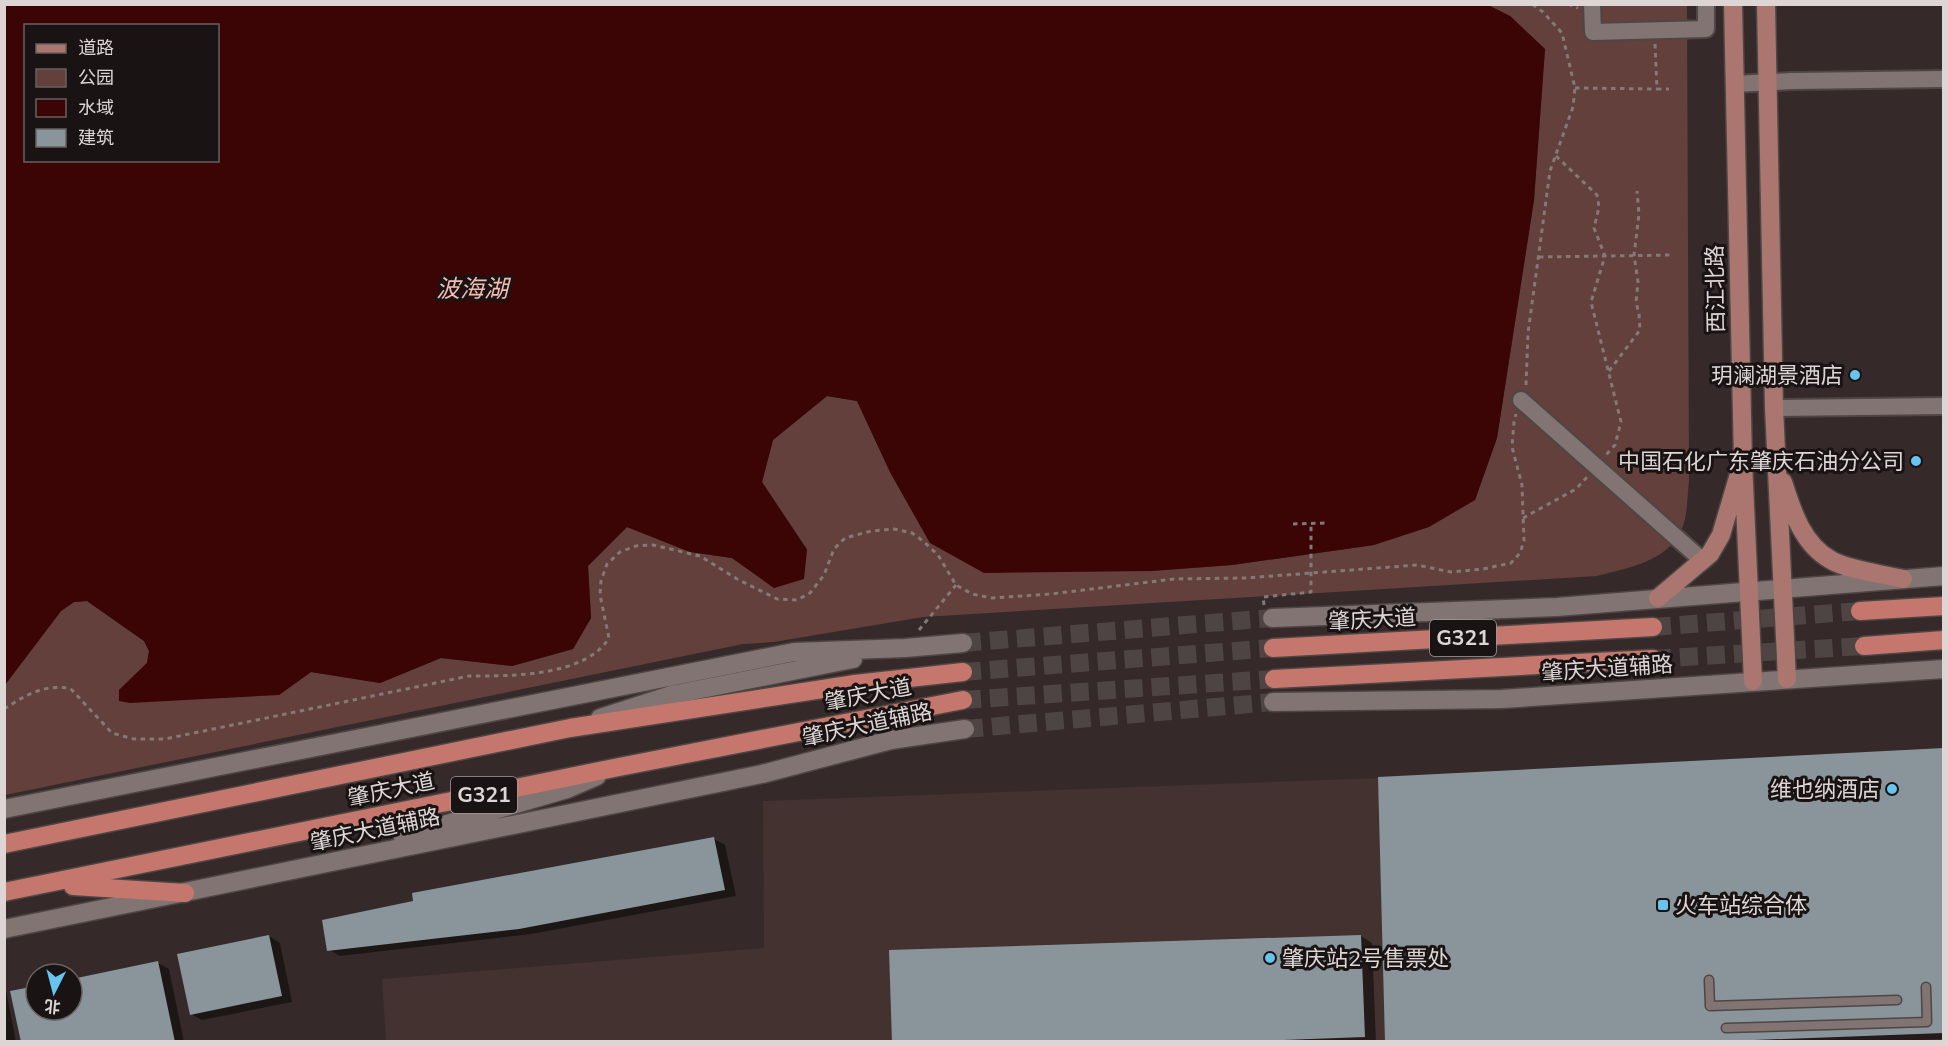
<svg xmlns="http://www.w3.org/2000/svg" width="1948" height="1046" viewBox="0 0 1948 1046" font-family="Mulish,'Noto Sans SC',sans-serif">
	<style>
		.built { fill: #43322f }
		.green { fill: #63403b }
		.water { fill: #3a0504; fill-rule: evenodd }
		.shadow { fill: #0007 }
		.building { fill: #89959b }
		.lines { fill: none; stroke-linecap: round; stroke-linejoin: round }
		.secondary-tunnel { stroke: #4e4443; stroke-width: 18; stroke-dasharray: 18 9; stroke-linecap: butt }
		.highway-tunnel { stroke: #4e4443; stroke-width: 18; stroke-dasharray: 18 9; stroke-linecap: butt }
		.lane-casing { stroke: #4e4644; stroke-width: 11 }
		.street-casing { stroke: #4e4644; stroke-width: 20 }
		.secondary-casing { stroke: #4e4644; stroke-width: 21 }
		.primary-casing { stroke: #4e4644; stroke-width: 21 }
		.highway-casing { stroke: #4e4644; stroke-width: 21 }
		.path { stroke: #827978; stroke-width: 3; stroke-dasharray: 4.5 4.5; stroke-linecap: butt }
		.lane { stroke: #817472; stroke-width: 8 }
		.street { stroke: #817472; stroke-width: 16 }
		.secondary { stroke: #817472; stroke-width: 18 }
		.primary { stroke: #aa766f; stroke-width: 18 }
		.highway { stroke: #c5776d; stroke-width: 18 }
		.poi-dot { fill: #67c4ef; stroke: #191413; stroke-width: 2 }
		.labels { text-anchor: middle; stroke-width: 6; stroke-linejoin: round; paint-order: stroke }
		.shield { fill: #191413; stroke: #a29c9b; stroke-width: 1.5 }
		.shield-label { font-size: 21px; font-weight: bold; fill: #ddd6d5 }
		.street-label { font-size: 22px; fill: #ddd6d5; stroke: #191413 }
		.poi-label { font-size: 22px; fill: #ddd6d5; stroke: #191413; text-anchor: end }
		.water-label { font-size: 24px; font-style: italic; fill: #f3bab2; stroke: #191413 }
	</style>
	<rect width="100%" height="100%" fill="#352a29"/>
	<path class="built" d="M1943,757V1041L386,1042L382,979L764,948L763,801Z"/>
	<path class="green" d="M1488,5H1687L1689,481C1687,497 1688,516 1681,531C1666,562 1627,568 1597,576L923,617L774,642L743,644L5,795L4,686L61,611L74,602L87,601L144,641L149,651L147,663L119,690L279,695L311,672L380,683L441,658L512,666L573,649L591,618L588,566L627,527L690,552L732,558L774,588L807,549L762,482L773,440L827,396L857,401L890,472L930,543L1151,571L1232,565L1374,545L1475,500L1497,438L1534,200L1545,49L1510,16Z"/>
	<path class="water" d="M1488,5L1510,16L1545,49L1534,200L1497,438L1475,500L1429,527L1374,545L1232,565L1151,571L984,573L930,543L890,472L857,401L827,396L773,440L762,482L807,550L804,579L774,588L732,558L690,552L627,527L588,566L591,618L573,649L512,666L441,658L380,683L311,672L279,695L130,703L119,701V690L147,663L149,651L144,641L87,601L74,602L61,611L5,685V5ZM26,26H218V160H26Z"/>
	<path class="shadow" d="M1944,749V1039L1875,1042H1387Z
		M714,839L725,845L736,896L531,934L340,956L329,950L414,902Z
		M269,936L280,943L292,1002L202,1020L191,1014Z
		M1361,936L1372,943L1376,1042H894Z
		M158,963L169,969L184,1042H22L36,987V1010H72V980Z
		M4,989L6,990L16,1042H4Z"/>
	<path class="building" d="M1944,748V1033L1703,1042H1385L1378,777Z
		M714,837L725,890L519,929L327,951L322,920L413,901L412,893Z
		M269,935L282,996L190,1015L177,954Z
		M1361,935L1365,1037L1233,1042H892L889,950Z
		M158,961L175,1042H21L10,991L36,986V1010H72V979Z"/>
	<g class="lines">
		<path class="secondary-tunnel" d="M963,643L1272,618
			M965,729L1273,702"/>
		<path class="highway-tunnel" d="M1653,627L1860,611
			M1653,659L1864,646
			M963,672L1273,648
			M963,700L1274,679"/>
		<defs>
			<path id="lane" d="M1709,980L1710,1006L1897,1000
				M1726,1028L1927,1022L1926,987"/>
			<path id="street" d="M1592,4L1593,32L1706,29V4
				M1735,84L1792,81L1944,79
				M1521,400L1703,561
				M1774,408L1944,406"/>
			<path id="secondary" d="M1272,618L1557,607L1944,576
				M1273,702L1502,699L1944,669
				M600,718L671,695L853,659
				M4,809L794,652L905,648L963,643
				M403,837L567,789L597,776
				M4,929L762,774L891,740L965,729"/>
			<path id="primary" d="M1733,4L1743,461L1753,681
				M1766,4L1774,408L1787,679
				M1783,482C1792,510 1802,544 1831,560C1847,570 1884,574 1903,579
				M1658,598L1710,554L1721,535L1739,474"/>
			<path id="highway" d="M1860,611L1944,606
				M1864,646L1944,640
				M1273,648L1653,627
				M1274,679L1653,659
				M4,844L570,728L855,684L963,672
				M73,886L185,893
				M4,892L619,767L963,700"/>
		</defs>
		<use href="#lane" class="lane-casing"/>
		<use href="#street" class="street-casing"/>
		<use href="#secondary" class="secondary-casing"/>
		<use href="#primary" class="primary-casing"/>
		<use href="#highway" class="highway-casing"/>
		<path class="path" d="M1568,4L1578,8
			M1655,44L1657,89H1669
			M1575,88L1657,89
			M1556,156L1597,195L1599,207L1594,228L1605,256L1591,302L1621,422L1615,445L1605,456
			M1539,257L1672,255
			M1609,371L1640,330L1639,314L1636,302L1638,282L1634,255L1639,214L1637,191
			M1526,385L1528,333L1550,171L1573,107L1575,88L1562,33L1543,12L1532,4
			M1523,518L1576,489L1587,477
			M1293,524L1328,523
			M1264,605L1263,597L1311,592V524
			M919,630L956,585
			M4,709C28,694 41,685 70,688L112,733L134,739H165L469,676C510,676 585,677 609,638L600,595L601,581L607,564L620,552L636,546L653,545L700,556L737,579L777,599L797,600L810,593L824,575L834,549L845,538L871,531L894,529L912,533L923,541L938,555L956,585L972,594L992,598L1051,594L1174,579L1246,578L1417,565L1451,572L1483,569L1511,563L1520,553L1524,541L1522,485L1512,447L1514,422L1516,414"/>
		<use href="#lane" class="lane"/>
		<use href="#street" class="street"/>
		<use href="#secondary" class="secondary"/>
		<use href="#primary" class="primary"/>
		<use href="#highway" class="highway"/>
	</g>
	<g class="poi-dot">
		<circle cx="1855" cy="375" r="6"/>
		<circle cx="1916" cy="461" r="6"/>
		<circle cx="1892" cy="789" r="6"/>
		<rect x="1657" y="899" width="12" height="12" rx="3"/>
		<circle cx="1270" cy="958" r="6"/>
	</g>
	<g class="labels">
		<g class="shield">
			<rect x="1430" y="620" width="66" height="36" rx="4.5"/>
			<rect x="451" y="777" width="66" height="36" rx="4.5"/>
		</g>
		<g class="shield-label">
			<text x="1463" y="645">G321</text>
			<text x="484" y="802">G321</text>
		</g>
		<g class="street-label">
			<text transform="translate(1715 289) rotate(-91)" y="8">西江北路</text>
			<text transform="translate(1372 619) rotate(-3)" y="8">肇庆大道</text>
			<text transform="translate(1607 668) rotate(-4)" y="8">肇庆大道辅路</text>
			<text transform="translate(868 694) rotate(-11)" y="8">肇庆大道</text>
			<text transform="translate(867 724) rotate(-12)" y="8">肇庆大道辅路</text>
			<text transform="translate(391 789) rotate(-12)" y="8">肇庆大道</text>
			<text transform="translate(375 829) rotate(-12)" y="8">肇庆大道辅路</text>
		</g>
		<g class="poi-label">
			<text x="1843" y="383">玥澜湖景酒店</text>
			<text x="1904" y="469">中国石化广东肇庆石油分公司</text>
			<text x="1880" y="797">维也纳酒店</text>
			<text x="1675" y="913" text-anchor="start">火车站综合体</text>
			<text x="1282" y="966" text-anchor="start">肇庆站2号售票处</text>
		</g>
		<g class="water-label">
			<text x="472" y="297">波海湖</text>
		</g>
	</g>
	<rect width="1948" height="1046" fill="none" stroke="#ddd6d5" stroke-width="12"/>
	<rect x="24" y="24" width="195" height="138" fill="#191413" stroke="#676261" stroke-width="1.5"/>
	<rect x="36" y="44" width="30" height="9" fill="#aa766f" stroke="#676261" stroke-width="1.5"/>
	<text x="78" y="54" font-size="18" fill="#ddd6d5">道路</text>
	<rect x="36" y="69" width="30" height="18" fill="#63403b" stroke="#676261" stroke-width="1.5"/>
	<text x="78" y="84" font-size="18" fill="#ddd6d5">公园</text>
	<rect x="36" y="99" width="30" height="18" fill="#3a0504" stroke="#676261" stroke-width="1.5"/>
	<text x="78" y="114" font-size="18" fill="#ddd6d5">水域</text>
	<rect x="36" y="129" width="30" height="18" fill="#89959b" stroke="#676261" stroke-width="1.5"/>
	<text x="78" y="144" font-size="18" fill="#ddd6d5">建筑</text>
	<g transform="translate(54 992) rotate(186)"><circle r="28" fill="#191413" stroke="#676261" stroke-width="1.5"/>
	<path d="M0-4.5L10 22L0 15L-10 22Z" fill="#67c4ef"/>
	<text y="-9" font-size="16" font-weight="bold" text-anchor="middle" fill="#ddd6d5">北</text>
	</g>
</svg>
